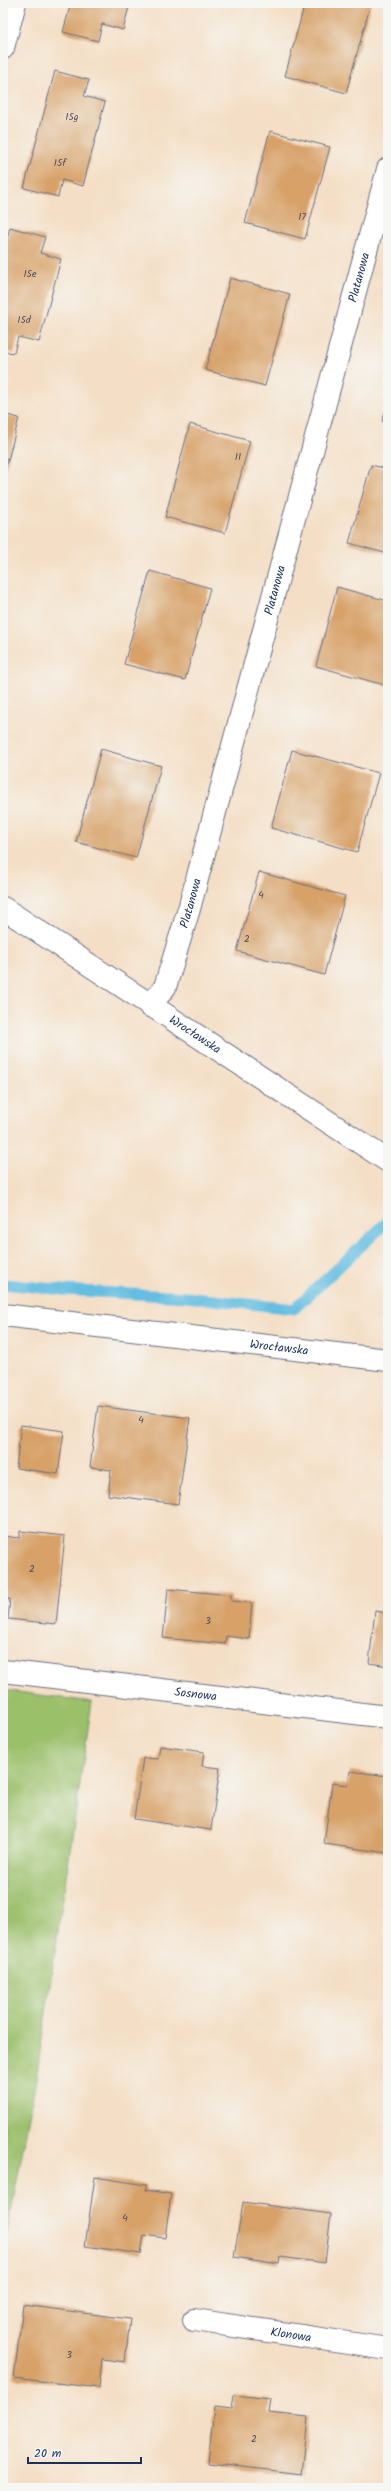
<svg xmlns="http://www.w3.org/2000/svg" width="391" height="2491" viewBox="0 0 391 2491" font-family="Kalam,sans-serif">
	<style>
		.green { fill: #9bc06b; stroke: #5b7864 }
		.lines { fill: none; stroke-linecap: round; stroke-linejoin: round }
		.stream { stroke: #63bee1; stroke-width: 11 }
		.building { fill: #d7a167 }
		.minor-casing { stroke: #676d82; stroke-width: 24 }
		.minor { stroke: #fff; stroke-width: 22 }
		.labels { text-anchor: middle; stroke-width: 3; stroke-linejoin: round; paint-order: stroke }
		.number-label { font-size: 10px; fill: #4a4c60 }
		.street-label { font-size: 12px; fill: #1b2f5e; stroke: #f6f6f2 }
	</style>
	<rect width="100%" height="100%" fill="#f6f6f2"/>
	<filter id="ink" filterUnits="userSpaceOnUse"><feTurbulence type="fractalNoise" baseFrequency=".025" numOctaves="2"/><feDisplacementMap in="SourceGraphic" scale="8" xChannelSelector="R" yChannelSelector="G"/><feConvolveMatrix kernelMatrix="1 2 1 2 8 2 1 2 1" color-interpolation-filters="sRGB"/></filter>
	<filter id="wash" filterUnits="userSpaceOnUse"><feTurbulence type="fractalNoise" baseFrequency=".012" numOctaves="4" result="noise"/><feDisplacementMap in="SourceGraphic" scale="16" xChannelSelector="R" yChannelSelector="G"/><feGaussianBlur stdDeviation="0.9" result="paint"/><feColorMatrix in="noise" values="0 0 0 0 0 0 0 0 0 0 0 0 0 0 0 0 0 1.4 0 .05"/><feComposite in="paint" operator="in"/></filter>
	<g filter="url(#wash)">
		<rect width="100%" height="100%" fill="#f4dfc6"/>
		<path class="green" d="M3,1690L92,1702L36,2079L3,2255Z"/>
		<g class="lines">
			<path class="stream" d="M3,1284L63,1290L186,1297L294,1309L388,1221"/>
		</g>
		<g id="blocks">
			<path class="building" d="M71,3H130L123,30L102,24L98,41L63,32Z
				M305,3H371L346,93L285,76Z
				M55,71L89,80L84,96L105,102L83,186L62,180L58,197L24,188Z
				M270,131L330,147L305,239L245,223Z
				M10,227L45,237L40,253L61,259L39,342L18,337L14,353L3,351V255Z
				M230,278L290,294L265,386L205,370Z
				M388,403V423L382,421Z
				M3,414L19,418L8,460L3,458Z
				M190,424L250,441L225,533L165,517Z
				M3,459L8,460L3,476Z
				M371,465L388,469V554L349,543Z
				M150,571L210,588L185,680L124,664Z
				M337,587L388,601V686L316,666Z
				M101,749L161,766L136,858L76,842Z
				M292,750L379,773L357,852L271,828Z
				M259,872L345,896L324,975L237,951Z
				M98,1406L190,1418L178,1504L108,1495L111,1470L90,1467Z
				M21,1425L64,1431L58,1474L16,1468Z
				M20,1531L65,1536L56,1624L8,1619L10,1599H3V1536L20,1538Z
				M168,1589L231,1595V1601L252,1603L249,1639L226,1636L225,1644L163,1638Z
				M375,1611L388,1613V1666L369,1663Z
				M160,1746L204,1752L202,1766L220,1768L211,1830L134,1819L143,1758L158,1759Z
				M350,1771L388,1776V1853L324,1844L332,1783L348,1785Z
				M95,2177L146,2185V2190L171,2194L165,2238L144,2235L141,2254L85,2246Z
				M243,2202L331,2214L325,2263L280,2257L279,2264L234,2257Z
				M23,2305L130,2319L125,2362L102,2359L99,2388L14,2378Z
				M234,2395L270,2399L268,2413L308,2417L302,2474L208,2463L214,2407L232,2409Z"/>
		</g>
	</g>
	<g filter="url(#ink)">
		<use href="#blocks" fill-opacity="0" stroke="#676d82" stroke-width="1"/>
		<g class="lines">
			<defs>
				<g id="minor">
					<path d="M3,48L15,3"/>
					<path id="s1" d="M3,908L388,1161"/>
					<path id="s2" d="M150,1006L165,987L189,909L388,169"/>
					<path id="s3" d="M3,1315L388,1360"/>
					<path id="s4" d="M3,1671L388,1717"/>
					<path id="s5" d="M194,2320L388,2349"/>
				</g>
			</defs>
			<use href="#minor" class="minor-casing"/>
			<use href="#minor" class="minor"/>
		</g>
	</g>
	<g class="labels">
		<g class="number-label">
			<text x="72" y="120">15g</text>
			<text x="60" y="166">15f</text>
			<text x="302" y="220">17</text>
			<text x="30" y="277">15e</text>
			<text x="24" y="323">15d</text>
			<text x="238" y="460">11</text>
			<text x="261" y="898">4</text>
			<text x="247" y="942">2</text>
			<text x="141" y="1423">4</text>
			<text x="32" y="1572">2</text>
			<text x="208" y="1624">3</text>
			<text x="125" y="2221">4</text>
			<text x="69" y="2358">3</text>
			<text x="254" y="2442">2</text>
		</g>
		<g class="street-label">
			<text dy="4" stroke="none"><textPath href="#s2" startOffset="760">Platanowa</textPath></text>
			<text dy="4" stroke="none"><textPath href="#s2" startOffset="436">Platanowa</textPath></text>
			<text dy="4" stroke="none"><textPath href="#s2" startOffset="112">Platanowa</textPath></text>
			<text dy="4" stroke="none"><textPath href="#s1" startOffset="230">Wrocławska</textPath></text>
			<text dy="4" stroke="none"><textPath href="#s3" startOffset="278">Wrocławska</textPath></text>
			<text dy="4" stroke="none"><textPath href="#s4" startOffset="194">Sosnowa</textPath></text>
			<text dy="4" stroke="none"><textPath href="#s5" startOffset="98">Klonowa</textPath></text>
		</g>
	</g>
	<rect width="391" height="2491" fill="none" stroke="#f6f6f2" stroke-width="16"/>
	<path d="M28 2457v6h113v-6" fill="none" stroke="#1b2f5e" stroke-width="2"/>
	<text x="34" y="2457" font-size="12" fill="#1b2f5e" stroke="#f6f6f2" stroke-width="3" paint-order="stroke">20 m</text>
</svg>
